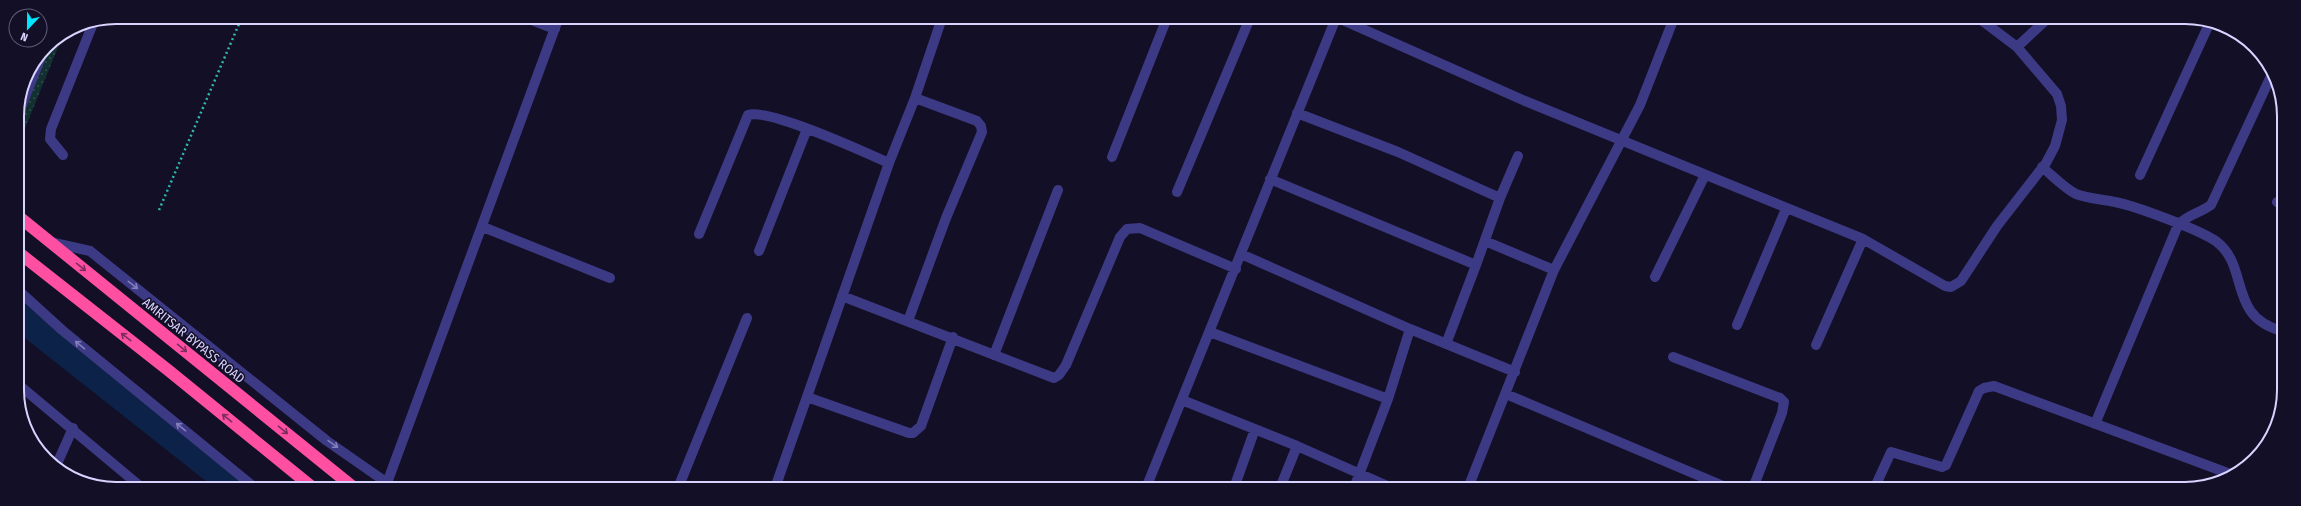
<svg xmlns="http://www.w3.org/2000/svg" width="2301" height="506" viewBox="0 0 2301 506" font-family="'Fira Sans Condensed',sans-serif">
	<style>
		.grass { fill: url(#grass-dots) }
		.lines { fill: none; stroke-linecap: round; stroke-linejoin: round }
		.river { stroke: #0c2248; stroke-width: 29 }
		.path { stroke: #2fb8b0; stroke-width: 2.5; stroke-dasharray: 2 3; stroke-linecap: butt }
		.minor { stroke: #3d3a85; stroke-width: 10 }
		.highway { stroke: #ff4fa3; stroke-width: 12 }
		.oneway { stroke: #7d2c5e }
		.oneway2 { stroke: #837fbc }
		.labels { text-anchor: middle; stroke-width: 3; stroke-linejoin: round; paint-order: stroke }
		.street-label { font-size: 13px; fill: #d9d4ff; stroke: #130f26 }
		.rim { fill: none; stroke: #d9d4ff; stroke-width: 2 }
	</style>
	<defs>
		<pattern id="grass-dots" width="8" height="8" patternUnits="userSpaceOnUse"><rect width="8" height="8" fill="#12302f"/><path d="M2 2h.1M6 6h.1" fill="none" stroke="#344d4e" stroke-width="1.8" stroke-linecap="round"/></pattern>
	</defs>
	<rect width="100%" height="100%" fill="#130f26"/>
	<path class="grass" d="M63,35L17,148C17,101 20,63 63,35Z"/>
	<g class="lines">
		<path class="river" d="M18,314L237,487"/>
		<path class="path" d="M159,210L242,17"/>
		<path class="minor" d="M524,17L555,29
			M1338,18L1525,101L1863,239L1945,286L1951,287L1961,281L1997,226L2046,163L2055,146L2062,120L2061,106L2057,94L2017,47L1980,19
			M2017,47L2047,19
			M1297,113L1398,152L1500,198
			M17,117L45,47
			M63,155L50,139L51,129L94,21
			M1112,157L1167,18
			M2042,167C2053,176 2064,188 2076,194C2089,199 2102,199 2115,202C2135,206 2201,230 2217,242C2250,268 2227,316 2282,331
			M2140,175L2210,22
			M1270,179L1476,265L1500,198L1518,156
			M1177,192L1250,18
			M2277,202L2282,204
			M483,227L610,278
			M699,234L748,115C769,108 864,152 889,163
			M1485,241L1554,270
			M50,242L90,251L327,441L393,487
			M759,251L807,129
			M1241,254L1410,329L1515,372
			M1655,277L1705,175
			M18,290L62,330L254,487
			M842,296L1054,378L1059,375L1066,365L1120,237L1127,229L1140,228L1236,269
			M908,321L946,218L982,132L981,126L977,121L915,98
			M1737,325L1786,209
			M1210,332L1388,399
			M1446,344L1476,265
			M1816,345L1863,239
			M994,355L1058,190
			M1673,357L1780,398L1784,402L1782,413L1753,488
			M19,385L141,487
			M1506,394L1728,488
			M807,397L909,433H913L921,426L953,337
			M1182,400L1297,446L1392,488
			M2095,424L2178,225C2187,215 2200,213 2211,205L2271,76
			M56,466L73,428
			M387,483L559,17
			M678,488L747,318
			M775,488L889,163L915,98L942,18
			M1146,488L1336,18
			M1234,488L1255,429
			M1280,488L1297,446
			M1354,488L1388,399L1410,329
			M1468,488L1554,270L1640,105L1674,18
			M1874,489L1891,452L1942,467L1946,465L1979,391L1984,388L1994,386L2233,475"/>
		<path class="highway" d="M18,216L353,487
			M18,252L168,370L312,487"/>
	</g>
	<defs><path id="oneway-shaft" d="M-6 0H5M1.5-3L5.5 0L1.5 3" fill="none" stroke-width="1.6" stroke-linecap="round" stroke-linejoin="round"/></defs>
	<g class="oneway">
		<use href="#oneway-shaft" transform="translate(81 267) rotate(39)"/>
		<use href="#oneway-shaft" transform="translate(126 337) rotate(-142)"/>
		<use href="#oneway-shaft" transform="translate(182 348) rotate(39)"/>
		<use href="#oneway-shaft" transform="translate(227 418) rotate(-141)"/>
		<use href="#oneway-shaft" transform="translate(283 430) rotate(39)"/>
	</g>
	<g class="oneway2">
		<use href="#oneway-shaft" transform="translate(133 285) rotate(38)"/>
		<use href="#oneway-shaft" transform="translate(80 345) rotate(-141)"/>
		<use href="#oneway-shaft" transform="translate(181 427) rotate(-141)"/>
		<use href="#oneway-shaft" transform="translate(333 444) rotate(35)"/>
	</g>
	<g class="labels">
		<g class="street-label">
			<text transform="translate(194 340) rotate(39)" y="5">AMRITSAR BYPASS ROAD</text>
		</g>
	</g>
	<path d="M0 0H2301V506H0ZM116 24H2185A92 92 0 0 1 2277 116V390A92 92 0 0 1 2185 482H116A92 92 0 0 1 24 390V116A92 92 0 0 1 116 24Z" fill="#130f26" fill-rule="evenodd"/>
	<path class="rim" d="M116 24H2185A92 92 0 0 1 2277 116V390A92 92 0 0 1 2185 482H116A92 92 0 0 1 24 390V116A92 92 0 0 1 116 24Z"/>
	<g transform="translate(28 28) rotate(202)"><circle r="19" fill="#130f26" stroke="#625e7d"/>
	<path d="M0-3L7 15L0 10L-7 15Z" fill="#00e5ff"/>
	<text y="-6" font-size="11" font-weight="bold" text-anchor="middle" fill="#d9d4ff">N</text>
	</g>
</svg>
